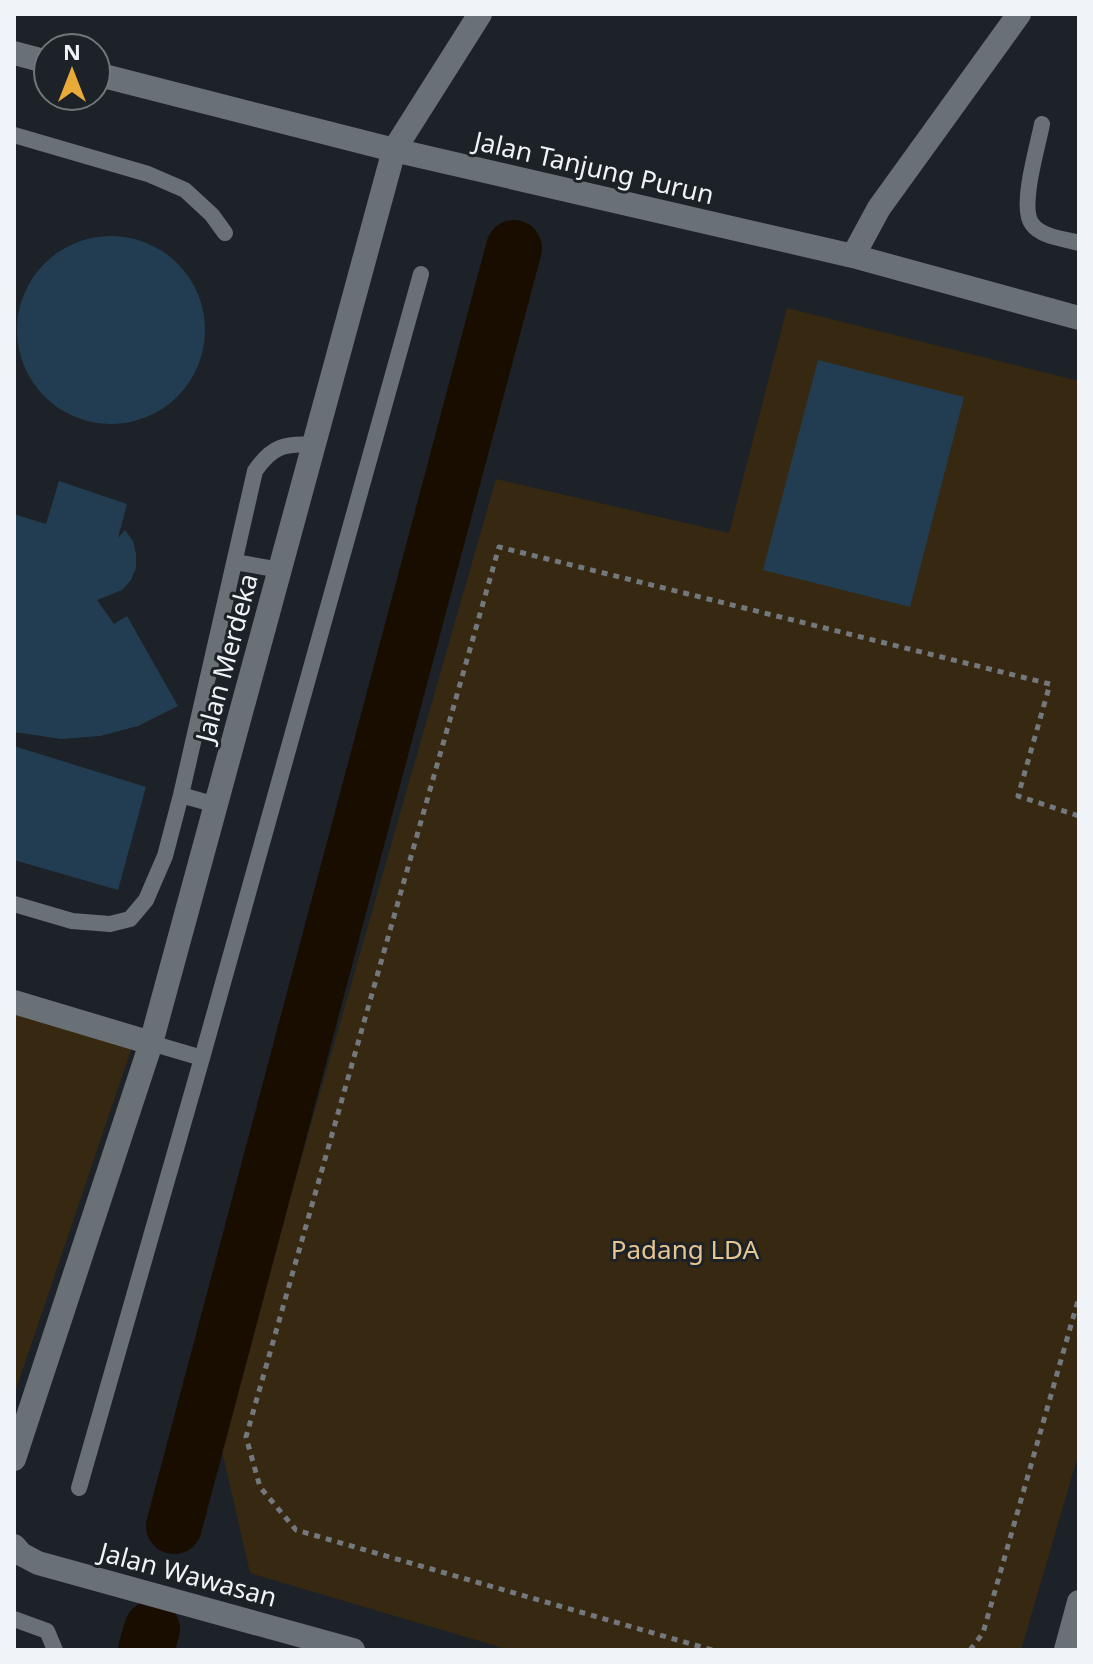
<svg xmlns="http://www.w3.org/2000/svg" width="1093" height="1664" viewBox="0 0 1093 1664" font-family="'Noto Sans',sans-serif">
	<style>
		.green { fill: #372911 }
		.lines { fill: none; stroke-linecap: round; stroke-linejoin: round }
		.river { stroke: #190d00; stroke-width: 56 }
		.building { fill: #223d51 }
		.path { stroke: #73787d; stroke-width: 5; stroke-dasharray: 6 6; stroke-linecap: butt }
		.service { stroke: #697076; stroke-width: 16 }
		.minor { stroke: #697076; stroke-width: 24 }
		.tertiary { stroke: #697076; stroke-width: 24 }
		.labels { text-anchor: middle; stroke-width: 6; stroke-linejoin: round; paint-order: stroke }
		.street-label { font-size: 26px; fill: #f0f4f8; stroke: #1c2227 }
		.park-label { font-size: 26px; fill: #e7c590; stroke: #1c2227 }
	</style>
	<rect width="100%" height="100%" fill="#1c2227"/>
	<path class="green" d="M787,308L1079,381V1452L1021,1650H510L250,1573L220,1442L496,479L729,533Z
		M14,1011L132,1047L14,1395Z"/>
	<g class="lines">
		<path class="river" d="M174,1526L514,248
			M146,1650L152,1629"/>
	</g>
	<path class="building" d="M17 330a94 94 0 1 1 188 0a94 94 0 1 1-188 0Z
		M818,360L964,397L910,607L763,570Z
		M59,481L127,504L118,538L125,530L133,541L136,554V568L131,580L122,590L97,600L114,624L127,616L178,706L138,726L100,736L61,739L14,732V514L46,524Z
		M14,746L146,787L118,890L14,860Z"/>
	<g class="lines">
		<path class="path" d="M712,1650L296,1530L260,1487L246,1437L499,547L1050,684L1018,796L1079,816
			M970,1650L983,1633L1079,1297"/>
		<path class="service" d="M1042,124C1038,146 1019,207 1032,224C1041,237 1065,239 1079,243
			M14,135L148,174L185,190L212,215L225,233
			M235,562L280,570
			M181,795L216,805
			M14,904L72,921L110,924L130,919L146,900L165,856L181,795L255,471C272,446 285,443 314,445
			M151,1043L202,1058L421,274
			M79,1488L202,1058
			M14,1619L47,1631L55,1650"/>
		<path class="minor" d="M394,150L480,14
			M853,256L879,208L1019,14
			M14,1459L151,1043
			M14,1546L21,1554L38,1563L353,1650
			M1066,1650L1079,1602"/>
		<path class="tertiary" d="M14,53L48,62
			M96,74L394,150L853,256L1079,318
			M14,1002L151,1043L394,150"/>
	</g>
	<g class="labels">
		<g class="street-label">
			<text transform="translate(594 168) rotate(13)" y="9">Jalan Tanjung Purun</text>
			<text transform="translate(227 658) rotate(-75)" y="9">Jalan Merdeka</text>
			<text transform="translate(188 1575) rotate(15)" y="9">Jalan Wawasan</text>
		</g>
		<g class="park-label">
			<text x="685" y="1259">Padang LDA</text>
		</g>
	</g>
	<rect width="1093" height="1664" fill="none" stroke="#f0f4f8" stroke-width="32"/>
	<g transform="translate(72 72)"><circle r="38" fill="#1c2227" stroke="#71767b" stroke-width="2"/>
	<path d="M0-6L14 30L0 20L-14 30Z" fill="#e9ab38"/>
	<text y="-12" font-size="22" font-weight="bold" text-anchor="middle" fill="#f0f4f8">N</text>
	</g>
</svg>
